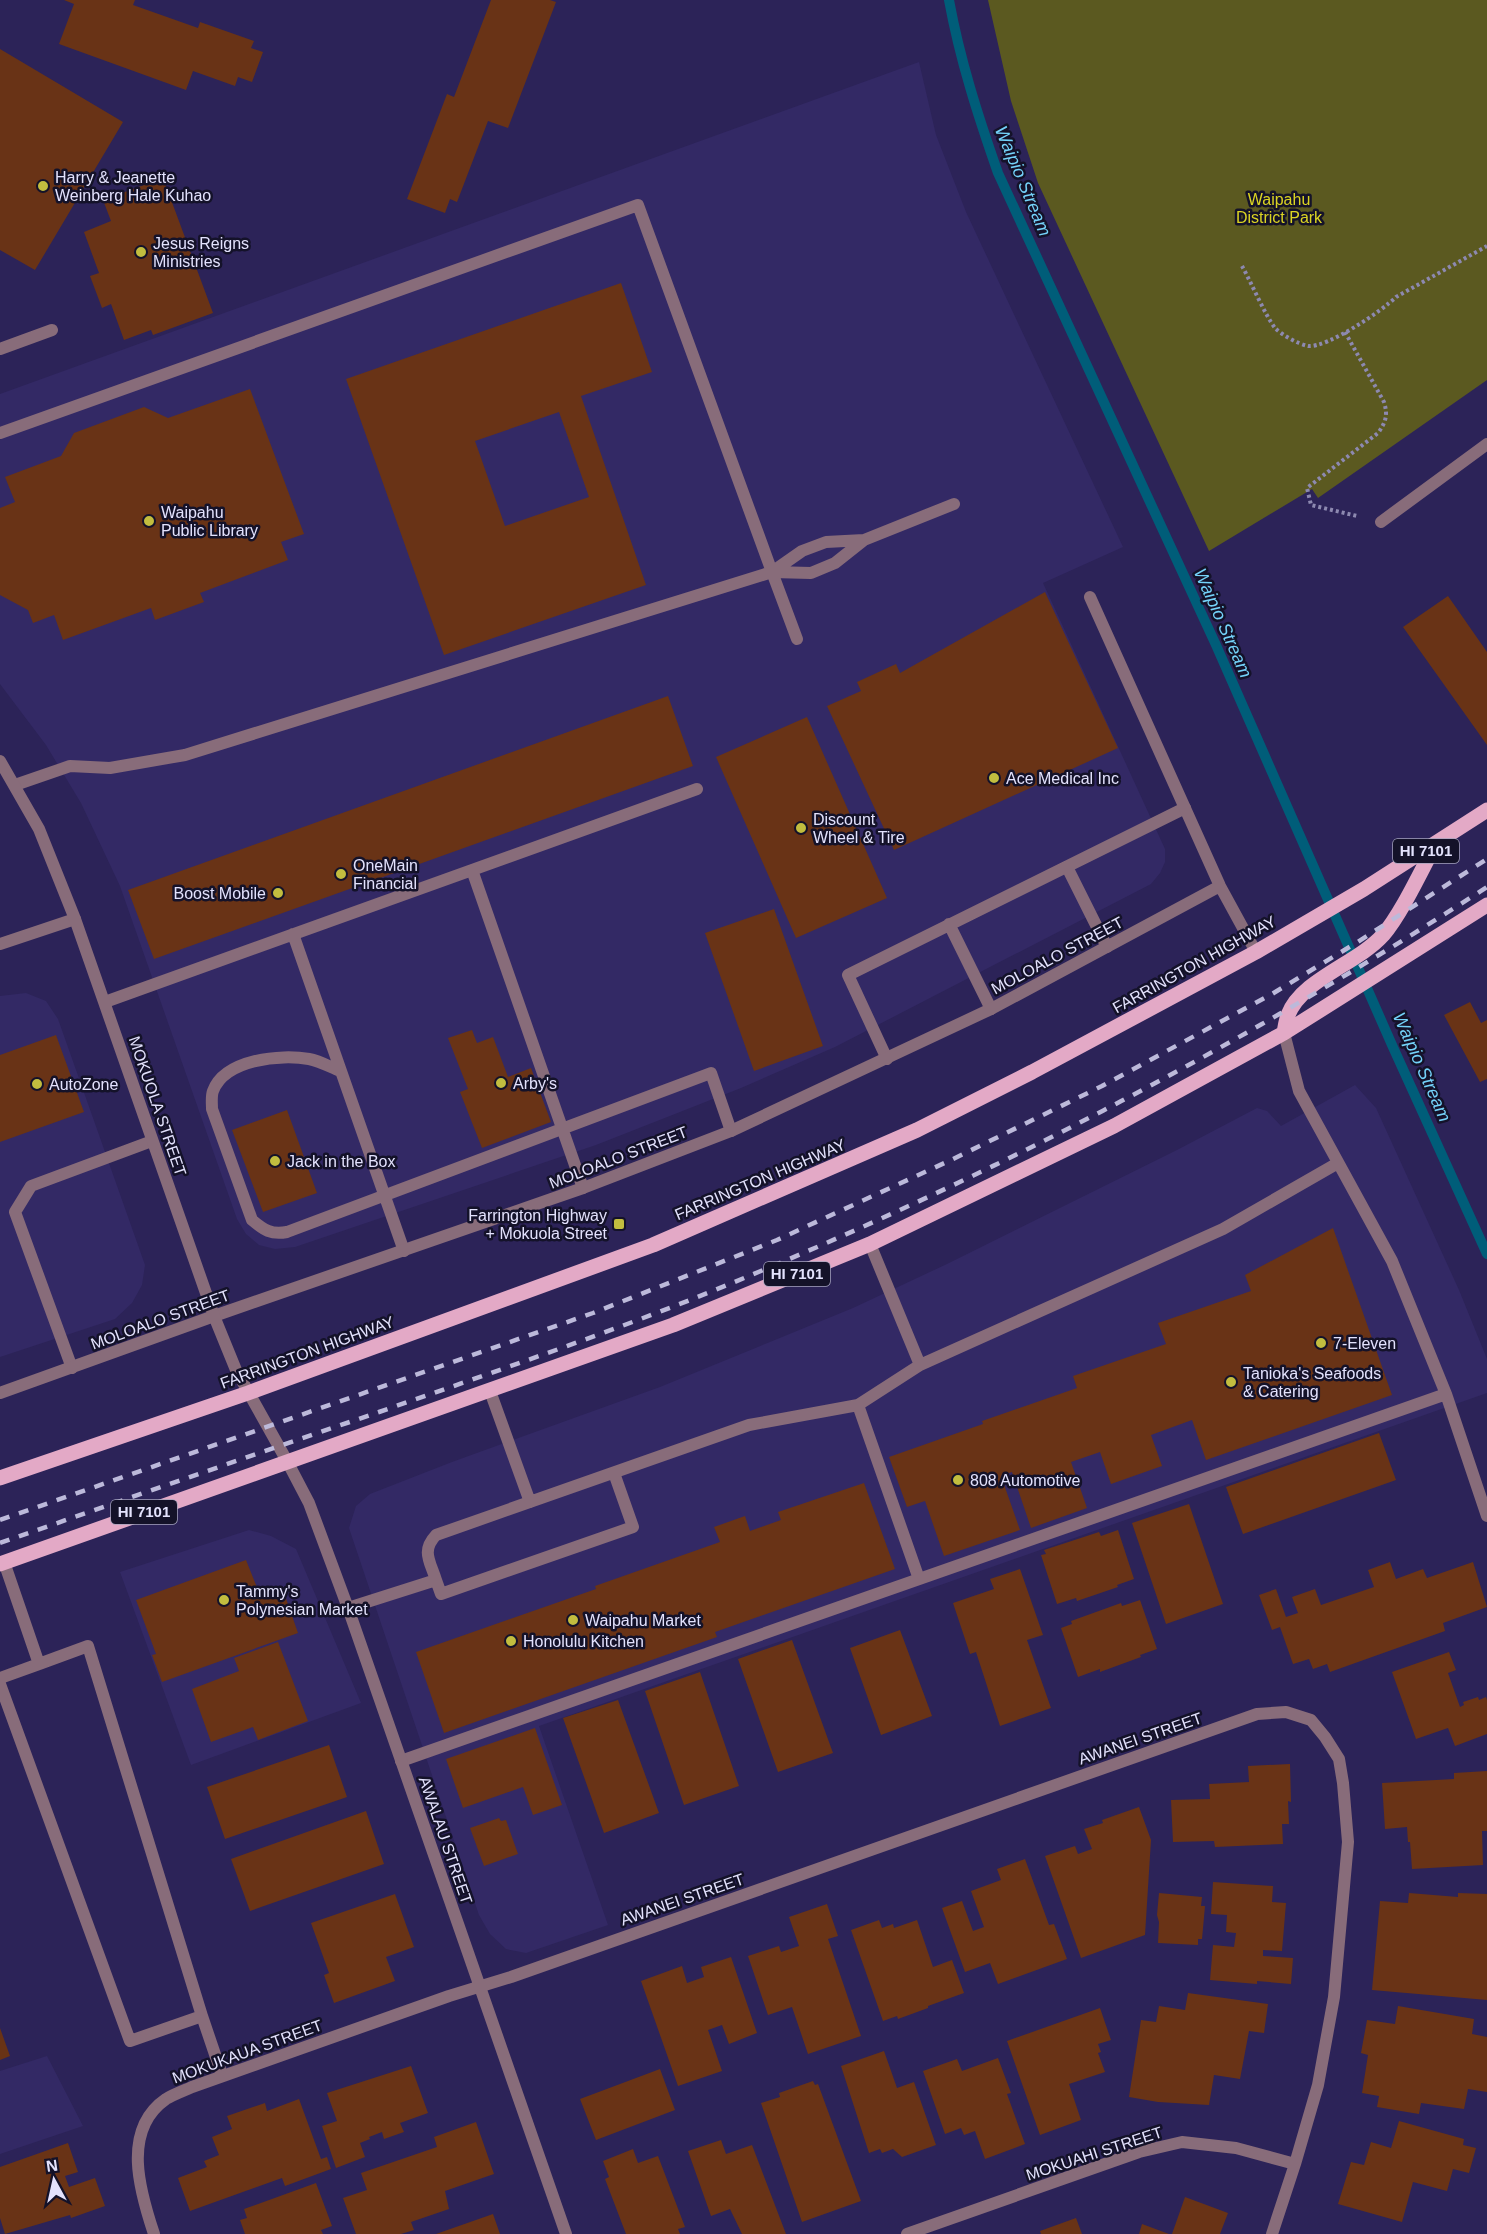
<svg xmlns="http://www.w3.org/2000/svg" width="1487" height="2234" viewBox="0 0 1487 2234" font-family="Arial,sans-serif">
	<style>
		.built { fill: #332965 }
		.green { fill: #5b5920 }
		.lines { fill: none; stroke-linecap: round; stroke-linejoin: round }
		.stream { stroke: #005d79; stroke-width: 10 }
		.building { fill: #693316; fill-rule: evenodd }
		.path { stroke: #8d89b0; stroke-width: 4; stroke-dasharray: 3 3; stroke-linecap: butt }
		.service { stroke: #886c7a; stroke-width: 12 }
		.minor { stroke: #886c7a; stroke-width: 12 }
		.tertiary { stroke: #886c7a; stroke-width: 12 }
		.primary { stroke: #e3a9c6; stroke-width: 15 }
		.rail { stroke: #bcb9da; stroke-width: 4.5; stroke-dasharray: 10 10; stroke-linecap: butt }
		.poi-dot { fill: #c2bd3f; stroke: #141229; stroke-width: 2 }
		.labels { text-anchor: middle; stroke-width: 5; stroke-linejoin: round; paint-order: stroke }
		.shield { fill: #141229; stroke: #a5a4bd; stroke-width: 1.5 }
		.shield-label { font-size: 15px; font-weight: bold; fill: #e3e2fd }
		.poi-label { font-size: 16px; fill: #e3e2fd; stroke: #141229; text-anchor: start }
		.park-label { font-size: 16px; fill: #dbd423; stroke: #141229 }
		.street-label { font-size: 16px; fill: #e3e2fd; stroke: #141229 }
		.water-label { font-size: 18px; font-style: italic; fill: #74d2f9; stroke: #141229 }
	</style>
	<rect width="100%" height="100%" fill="#2c2358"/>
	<path class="built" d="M919,62L936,135L966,212L1123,547L1043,583L1165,849V862L1160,873L1151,884L835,1047L741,1088L596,1145L295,1247L275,1249L259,1245L246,1234L237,1219L120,886L81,803L46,745L0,684V394Z
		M26,993L46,1001L58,1019L145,1265L142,1285L132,1303L115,1319L0,1357V996Z
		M1355,1085L1376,1108L1459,1290L1487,1359V1393L539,1726L608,1925L526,1953L506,1949L490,1934L479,1915L349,1528L356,1506L370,1494L452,1462L660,1387L853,1308L947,1264L1177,1150L1257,1108L1267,1111L1281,1126Z
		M249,1530L271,1536L296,1549L361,1703L191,1765L120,1572Z
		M47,2056L83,2126L0,2154V2071Z"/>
	<path class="green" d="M988,0H1487V380L1318,498L1312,489L1209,551L1038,183L1011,101Z"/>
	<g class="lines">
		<path class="stream" d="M949,0C960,60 978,116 998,173L1216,645L1392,1045L1487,1254"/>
	</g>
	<path class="building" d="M64,0H135L133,5L198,28L200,22L254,41L251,48L263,52L252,82L238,77L235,86L193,71L186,90L59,44L74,4Z
		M491,0H550L556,2L508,128L488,121L457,202L450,199L445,213L407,199L447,94L454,97Z
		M0,49L123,122L35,270L0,250Z
		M163,178L213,313L153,335L151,330L124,340L111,304L102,308L90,276L99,273L84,232L111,221L103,200Z
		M621,283L652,372L581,396L646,585L444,655L346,379ZM559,412L589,497L505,526L475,441Z
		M250,389L304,534L281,542L288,560L200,593L204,602L155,620L151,608L63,640L54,615L33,623L28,610L0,595V508L15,502L5,477L61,456L74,433L144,407L168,418Z
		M1045,592L1118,748L894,850L827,706L861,691L857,682L896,664L900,673Z
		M1448,596L1487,652V745L1403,627Z
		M668,696L693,766L154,959L128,890Z
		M807,717L887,898L796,938L716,757Z
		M774,909L823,1046L754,1071L705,933Z
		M1470,1002L1481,1023L1487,1020V1079L1480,1082L1444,1015Z
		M472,1030L477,1043L493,1037L508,1077L531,1068L551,1122L482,1148L460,1092L468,1089L448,1038Z
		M56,1035L84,1112L0,1142V1055Z
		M287,1110L317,1193L263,1212L232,1130Z
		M1333,1228L1392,1395L1206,1460L1192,1420L1151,1435L1162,1466L1111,1484L1100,1452L1071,1462L1087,1508L1031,1528L1012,1472L1001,1476L1020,1530L944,1556L925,1501L907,1507L889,1457L983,1424L982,1421L1077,1388L1073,1376L1166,1344L1158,1323L1251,1291L1245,1275Z
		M1379,1433L1396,1480L1243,1534L1226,1487Z
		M864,1483L895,1569L715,1632L717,1637L444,1733L416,1652L596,1589L595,1586L720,1542L714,1527L745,1516L750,1531L781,1520L778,1512Z
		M1189,1504L1223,1604L1166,1624L1132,1523Z
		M1118,1530L1134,1579L1117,1585L1118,1587L1077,1601L1076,1598L1057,1604L1041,1555L1046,1554L1044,1550L1099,1532L1101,1536Z
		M246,1560L260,1595L282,1587L298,1633L162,1682L152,1655L156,1654L136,1600Z
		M1390,1562L1396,1579L1423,1569L1427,1578L1473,1562L1487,1607L1443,1623L1445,1631L1330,1672L1327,1664L1313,1669L1309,1659L1293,1664L1280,1627L1272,1630L1259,1595L1276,1589L1286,1617L1298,1613L1292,1597L1315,1589L1321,1605L1374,1587L1368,1570Z
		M1020,1569L1043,1635L1027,1640L1051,1708L1000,1726L976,1652L970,1654L953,1603L994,1589L990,1579Z
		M1140,1600L1157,1649L1140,1655L1141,1657L1100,1672V1669L1078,1677L1061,1628L1072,1624L1071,1621L1121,1603L1122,1606Z
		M900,1630L932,1716L881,1735L850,1648Z
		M792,1640L833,1753L778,1772L738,1659Z
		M278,1642L308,1721L258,1740L253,1727L211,1742L192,1689L239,1671L234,1658Z
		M1449,1652L1456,1670L1448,1673L1460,1707L1464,1705L1463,1702L1478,1697L1479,1700L1486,1697L1487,1700V1734L1455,1746L1448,1728L1416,1739L1392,1672Z
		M700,1672L739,1786L684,1805L645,1691Z
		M618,1700L659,1813L604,1833L563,1718Z
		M535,1728L562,1805L533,1815L523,1787L463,1808L446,1759Z
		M329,1745L347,1797L225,1839L207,1787Z
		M1290,1764L1291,1802L1288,1801L1289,1824H1282L1283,1844L1215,1847L1214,1841L1173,1842L1171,1800L1210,1799L1209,1784L1249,1782L1248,1766Z
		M1487,1771V1831H1482L1483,1865L1412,1869L1410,1842H1408L1407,1827L1385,1829L1382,1783L1454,1779V1773Z
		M1139,1807L1151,1840L1145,1935L1081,1958L1045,1856L1075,1846L1078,1854L1092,1849L1084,1829L1103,1823L1102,1820Z
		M366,1811L384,1864L250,1911L231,1859Z
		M499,1818L501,1821L506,1820L518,1854L484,1866L470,1828Z
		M1025,1859L1049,1925L1054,1924L1067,1959L998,1984L990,1963L965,1972L942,1908L962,1901L973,1931L984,1927L971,1891L1001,1880L997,1869Z
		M1213,1882L1273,1886L1272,1902L1286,1903L1282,1951L1263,1950V1956L1293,1958L1291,1984L1257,1981V1984L1210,1980L1213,1945L1234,1947L1236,1933L1226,1932L1227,1915L1211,1914Z
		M1159,1893L1202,1897L1201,1906H1205L1202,1939H1198V1945L1158,1943L1159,1922L1157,1915Z
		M1409,1893L1458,1897V1893L1487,1894V2000L1372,1990L1380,1901L1408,1903Z
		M395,1894L414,1947L386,1957L395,1981L334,2003L324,1975L329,1973L311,1923Z
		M827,1904L838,1936L828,1939L861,2036L808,2054L792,2007L768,2015L748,1956L779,1946L781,1952L799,1946L789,1917Z
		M879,1920L882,1928L893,1924L894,1928L917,1920L933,1967L952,1960L964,1993L928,2006V2008L898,2019L897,2016L883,2021L851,1930Z
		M731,1957L757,2033L729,2044L722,2025L708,2030L722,2071L678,2086L641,1981L682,1966L687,1983L704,1977L701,1967Z
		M1188,1993L1268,2004L1264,2033L1249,2031L1240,2079L1214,2075L1209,2105L1158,2102L1129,2097L1141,2020L1156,2022L1159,2006L1185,2010Z
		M1398,2006L1474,2019L1472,2034L1487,2037V2092L1468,2089L1464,2109L1421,2103L1419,2114L1377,2107L1379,2096L1362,2093L1368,2055L1361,2053L1367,2020L1395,2024Z
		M1100,2008L1111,2040L1098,2044L1101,2052L1098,2053L1105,2072L1069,2084L1081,2120L1040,2135L1007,2041Z
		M0,2028L10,2056L0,2060Z
		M884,2051L897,2088L914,2082L936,2145L902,2157L893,2149L882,2153L880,2149L869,2153L841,2066Z
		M998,2058L1011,2093L1007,2094L1025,2144L985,2159L975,2131L964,2135L961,2128L945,2134L923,2071L957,2059L962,2071Z
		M411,2066L428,2113L400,2123L404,2132L384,2139L382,2132L369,2137L370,2139L360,2143L365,2157L336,2168L322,2126L337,2121L327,2093Z
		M660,2069L675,2110L596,2140L580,2099Z
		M813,2081L815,2085L818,2084L861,2201L802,2222L761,2103L780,2097L779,2093Z
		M299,2099L321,2159L327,2157L331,2169L285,2186L282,2178L190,2211L178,2178L207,2167L204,2161L219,2155L212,2137L232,2129L227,2116L265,2103L267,2111Z
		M1399,2121L1464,2139L1463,2145L1476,2148L1469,2173L1453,2169L1447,2191L1413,2182L1402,2222L1338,2204L1351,2162L1364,2165L1371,2142L1391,2148Z
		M476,2122L494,2174L445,2191L449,2209L411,2222L414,2230L401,2234H356L343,2198L367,2190L361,2173L437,2147L434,2137Z
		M721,2140L726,2154L752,2145L786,2234H742L730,2209L711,2216L688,2151Z
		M68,2143L78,2172L65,2176L69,2187L95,2178L105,2206L71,2218L70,2215L5,2234L0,2218V2167Z
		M633,2149L638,2163L658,2156L685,2227L678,2229L680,2234H626L605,2179L609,2177L603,2161Z
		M316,2183L332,2226L321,2230L323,2234H245L240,2220L247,2218L244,2209Z
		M1185,2197L1228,2213L1220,2234H1172Z
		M493,2214L500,2234H436Z
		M1076,2218L1082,2234H1041L1040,2231Z
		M1142,2224L1169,2234H1139Z"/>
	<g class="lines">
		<path class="path" d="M1242,266C1251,282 1265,315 1275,328C1282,335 1298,344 1308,346C1327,348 1382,311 1396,297L1487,246
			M1345,332L1384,402C1388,415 1386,422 1378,433L1307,488L1311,505L1357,516"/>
		<path class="service" d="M0,349L52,330
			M0,433L638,205L772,572L185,755L110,768L70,766L15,785
			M772,572L811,573L835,563L864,540L954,504
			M772,572L802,551L826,542L864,540
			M772,572L797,639
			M1067,867L1107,947
			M472,870L583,1188
			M949,924L991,1009
			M293,934L404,1251
			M105,1002L697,789
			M1284,1033L1299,1091L1392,1261L1446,1394L1487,1516
			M887,1059L848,975L1185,808
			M340,1071C330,1067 320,1061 309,1059C281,1054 225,1059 213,1091C211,1096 212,1104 212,1109L252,1220C264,1230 271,1235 287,1232L711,1073L731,1131
			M870,1244L920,1365
			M72,1368L15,1212L31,1186L152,1141
			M490,1391L530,1502
			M858,1405L919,1579
			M436,1580C430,1561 421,1551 436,1535L749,1425L858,1405L920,1365L1223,1229L1338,1163
			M348,1608L436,1580L441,1594L633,1527L614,1473
			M39,1664L88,1646L202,2016
			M0,1678L39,1664L4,1562
			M0,1684L130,2041L202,2016L222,2075
			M401,1761L1446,1394"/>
		<path class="minor" d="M1381,522L1487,444
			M1090,597L1220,886L1256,952
			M0,944L75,919
			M0,1393L214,1316L583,1188L731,1131L991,1009L1220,886
			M287,1461L309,1503L348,1608L566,2234
			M154,2234C140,2192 121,2130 166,2099C174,2094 183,2091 192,2087L449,1996L511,1977L1257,1714L1286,1712L1311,1720L1325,1737L1339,1759L1343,1783L1348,1842L1334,1997L1318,2085L1295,2164L1272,2234
			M907,2234L1139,2152L1182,2142L1236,2148L1295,2164"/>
		<path class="tertiary" d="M0,761L39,829L75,919L214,1316L236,1370L287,1461"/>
		<path class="primary" d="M1284,1033C1285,1027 1286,1020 1288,1015C1302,979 1357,964 1383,935C1401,914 1420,873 1434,847
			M0,1478L248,1393L653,1245L917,1130L1032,1072L1256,952L1364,889L1487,810
			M0,1564L673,1325L870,1244L1114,1126L1284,1033L1487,905"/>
		<path class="rail" d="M0,1520L593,1313L777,1240L951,1160L1102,1086L1272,994L1356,943L1487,859
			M0,1543C126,1499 253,1455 379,1412C485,1375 591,1339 695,1298C972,1187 1237,1049 1487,887"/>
	</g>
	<g class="poi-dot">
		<circle cx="43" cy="186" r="6"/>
		<circle cx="141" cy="252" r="6"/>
		<circle cx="149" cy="521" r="6"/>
		<circle cx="994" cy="778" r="6"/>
		<circle cx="801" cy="828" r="6"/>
		<circle cx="341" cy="874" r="6"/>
		<circle cx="278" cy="893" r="6"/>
		<circle cx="501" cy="1083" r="6"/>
		<circle cx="37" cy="1084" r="6"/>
		<circle cx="275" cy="1161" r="6"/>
		<rect x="613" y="1218" width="12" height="12" rx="3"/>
		<circle cx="1321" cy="1343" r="6"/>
		<circle cx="1231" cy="1382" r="6"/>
		<circle cx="958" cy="1480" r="6"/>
		<circle cx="224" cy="1600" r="6"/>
		<circle cx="573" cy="1620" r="6"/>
		<circle cx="511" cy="1641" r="6"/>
	</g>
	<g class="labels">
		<g class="shield">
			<rect x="1393" y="839" width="66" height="24" rx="4.5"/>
			<rect x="764" y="1262" width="66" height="24" rx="4.5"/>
			<rect x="111" y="1500" width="66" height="24" rx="4.5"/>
		</g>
		<g class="shield-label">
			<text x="1426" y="856">HI 7101</text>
			<text x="797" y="1279">HI 7101</text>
			<text x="144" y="1517">HI 7101</text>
		</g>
		<g class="poi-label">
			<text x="55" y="183">Harry &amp; Jeanette<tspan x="55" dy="18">Weinberg Hale Kuhao</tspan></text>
			<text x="153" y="249">Jesus Reigns<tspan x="153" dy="18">Ministries</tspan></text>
			<text x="161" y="518">Waipahu<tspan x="161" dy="18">Public Library</tspan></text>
			<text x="1006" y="784">Ace Medical Inc</text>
			<text x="813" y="825">Discount<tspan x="813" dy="18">Wheel &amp; Tire</tspan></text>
			<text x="353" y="871">OneMain<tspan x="353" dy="18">Financial</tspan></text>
			<text x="266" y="899" text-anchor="end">Boost Mobile</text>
			<text x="513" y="1089">Arby's</text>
			<text x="49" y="1090">AutoZone</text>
			<text x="287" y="1167">Jack in the Box</text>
			<text x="607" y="1221" text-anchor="end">Farrington Highway<tspan x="607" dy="18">+ Mokuola Street</tspan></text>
			<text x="1333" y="1349">7-Eleven</text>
			<text x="1243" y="1379">Tanioka's Seafoods<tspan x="1243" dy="18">&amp; Catering</tspan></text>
			<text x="970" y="1486">808 Automotive</text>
			<text x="236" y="1597">Tammy's<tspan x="236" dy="18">Polynesian Market</tspan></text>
			<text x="585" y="1626">Waipahu Market</text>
			<text x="523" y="1647">Honolulu Kitchen</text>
		</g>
		<g class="park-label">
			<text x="1279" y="205">Waipahu<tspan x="1279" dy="18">District Park</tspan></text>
		</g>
		<g class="street-label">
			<text transform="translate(1057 955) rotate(-28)" y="6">MOLOALO STREET</text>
			<text transform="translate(1194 964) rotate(-29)" y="6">FARRINGTON HIGHWAY</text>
			<text transform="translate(158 1106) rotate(71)" y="6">MOKUOLA STREET</text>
			<text transform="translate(618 1157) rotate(-21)" y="6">MOLOALO STREET</text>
			<text transform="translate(760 1179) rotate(-23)" y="6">FARRINGTON HIGHWAY</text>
			<text transform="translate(160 1319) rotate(-20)" y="6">MOLOALO STREET</text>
			<text transform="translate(307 1352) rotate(-20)" y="6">FARRINGTON HIGHWAY</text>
			<text transform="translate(1140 1738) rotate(-19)" y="6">AWANEI STREET</text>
			<text transform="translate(446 1840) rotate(71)" y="6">AWALAU STREET</text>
			<text transform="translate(682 1899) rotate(-19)" y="6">AWANEI STREET</text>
			<text transform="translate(247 2051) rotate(-20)" y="6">MOKUKAUA STREET</text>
			<text transform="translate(1094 2153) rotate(-18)" y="6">MOKUAHI STREET</text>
		</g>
		<g class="water-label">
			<text transform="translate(1023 181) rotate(67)" y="6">Waipio Stream</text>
			<text transform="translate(1223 623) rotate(66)" y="6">Waipio Stream</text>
			<text transform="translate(1422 1067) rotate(66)" y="6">Waipio Stream</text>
		</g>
	</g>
	<g transform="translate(54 2180) rotate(352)" stroke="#141229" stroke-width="4.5" paint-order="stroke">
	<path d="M0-4.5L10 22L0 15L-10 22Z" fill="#e3e2fd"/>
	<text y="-9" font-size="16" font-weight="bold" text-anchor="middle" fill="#e3e2fd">N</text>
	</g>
</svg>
